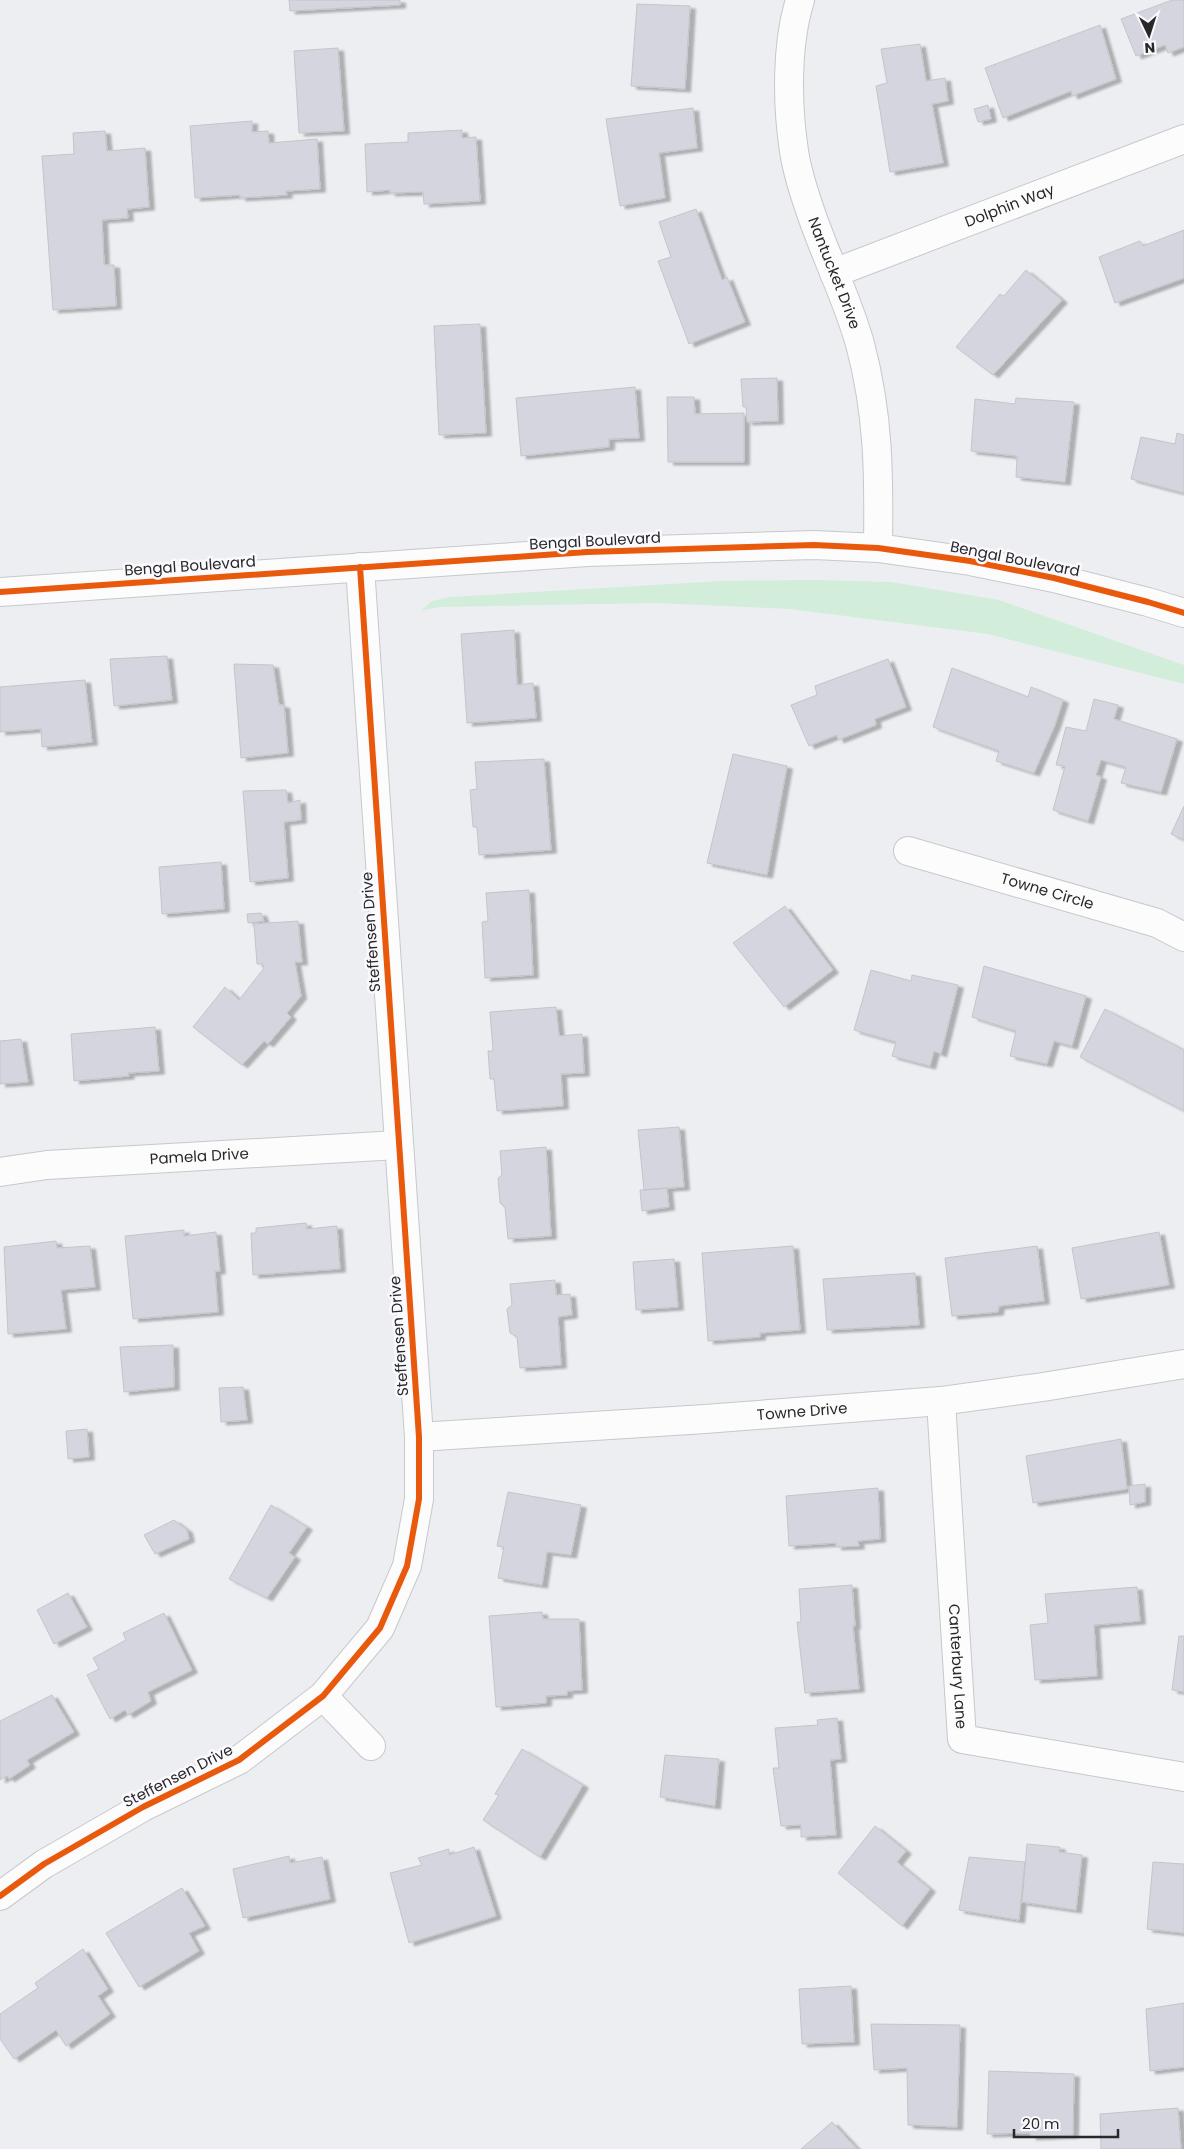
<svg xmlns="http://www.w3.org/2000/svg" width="1184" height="2149" viewBox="0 0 1184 2149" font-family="Poppins,sans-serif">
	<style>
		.green { fill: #d2eeda }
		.building { fill: #d4d5df; stroke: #c4c5c8; filter: url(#shadow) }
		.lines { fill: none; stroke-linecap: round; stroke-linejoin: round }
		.minor-casing { stroke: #c6c8ca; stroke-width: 30 }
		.major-casing { stroke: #c6c8ca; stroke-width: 30 }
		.minor { stroke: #fcfcfd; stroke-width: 28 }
		.major { stroke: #fcfcfd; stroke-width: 28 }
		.cycleway-casing { stroke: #fafafe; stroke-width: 9 }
		.cycleway { stroke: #e8590c; stroke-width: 6 }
		.labels { text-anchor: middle; stroke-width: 5; stroke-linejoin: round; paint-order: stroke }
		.street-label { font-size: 15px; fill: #28282a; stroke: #fafafe }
	</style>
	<defs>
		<filter id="shadow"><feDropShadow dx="5.5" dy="3" stdDeviation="1" flood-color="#0004"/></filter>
	</defs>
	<rect width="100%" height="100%" fill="#edeef2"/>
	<path class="green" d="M816,580L891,582L999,600L1184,665V684L988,634L790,609L655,603L439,607L421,611L432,601L450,597L721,581Z"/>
	<path class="building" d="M289,0H400V5L290,11Z
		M1172,0H1184V47L1168,53L1165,45L1136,56L1121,19Z
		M637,4L690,6L685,89L631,86Z
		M1100,25L1116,79L1072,96L1071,91L1003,118L985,68Z
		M920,44L926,81L945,78L948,101L932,104L943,163L890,172L876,86L887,83L881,49Z
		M338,48L344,131L299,133L294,51Z
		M988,105L991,119L978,122L974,109Z
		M693,108L697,148L659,153L665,198L620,206L606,119Z
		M252,121V132L268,131L269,143L317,139L320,189L286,191L287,195L240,198V195L195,198L190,126Z
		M462,130V138L476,137L480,201L424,204L423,192L390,193V190L367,192L365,144L408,142V133Z
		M105,131L107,151L145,148L149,207L127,209L128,218L102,220L104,265H114L116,306L53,310L42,156L74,154L73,133Z
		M696,209L722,280L727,277L745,322L689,344L658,261L671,257L659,222Z
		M1184,230V278L1115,303L1099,257L1140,241L1143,246Z
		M1026,270L1062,300L993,375L956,347L1000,294L1004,296Z
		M480,324L486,433L439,435L434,326Z
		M777,378L778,421L747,422L746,407H743L741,379Z
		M635,387L639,438L609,439V447L521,456L516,398Z
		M667,397H694L695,414L744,413V462H668Z
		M1016,398L1074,402L1065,482L1016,477L1017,456L971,451L975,399L1015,404Z
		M1177,433L1184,435V493L1131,479L1141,437L1175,444Z
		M514,630L517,685L533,683L536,718L467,723L461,634Z
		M167,656L172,700L114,706L110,659Z
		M888,659L906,707L875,719L876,725L838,740L837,735L809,746L791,705L817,695L815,686Z
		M234,664L273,665L279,705H284L288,753L241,758Z
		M952,668L1028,697L1031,687L1063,700L1055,725L1034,773L996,761L999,751L933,727Z
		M85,680L92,742L42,747L41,729L0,732V687Z
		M1094,699L1118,705L1114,719L1177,739L1161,792L1121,783L1126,767L1101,760L1096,775L1101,777L1088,821L1053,810L1065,766L1056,765L1066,727L1086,731Z
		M733,754L787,766L767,875L707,863Z
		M544,759L551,850L479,855L477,827H473L470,790L477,789L475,762Z
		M286,790L288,803L300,800L301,820L284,822L288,878L250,882L243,791Z
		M1184,806V840L1171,834Z
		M221,862L224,909L162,914L159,867Z
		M529,890L533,975L485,978L482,922L488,921L486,893Z
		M785,906L833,970L784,1007L733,943Z
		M261,913L264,921L248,923L247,914Z
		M298,921L302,962H295L301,996L287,1013L291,1017L268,1044L264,1041L242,1065L193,1027L225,987L239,1000L264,968L263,964H257L254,924Z
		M984,966L1086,996L1072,1046L1054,1041L1047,1064L1010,1056L1016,1031L972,1017Z
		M871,970L911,981L912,975L958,985L941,1054L934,1051L930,1066L892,1056L896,1042L854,1030Z
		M556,1007L559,1036L582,1034L584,1073L561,1074L563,1106L497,1111L494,1079H490L488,1051H493L490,1012Z
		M1105,1009L1184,1050V1111L1080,1057Z
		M155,1027L159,1071L128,1073L129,1076L74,1081L71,1034Z
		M21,1039L28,1082L0,1084V1041Z
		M679,1127L684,1187L644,1190L638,1130Z
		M546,1147L551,1236L508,1239L505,1208L500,1203L498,1178L502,1175L500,1151Z
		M667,1188L669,1207L642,1211L640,1190Z
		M306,1223L307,1229L337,1226L340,1269L253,1275L251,1233H256V1228Z
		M184,1230V1236L216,1232L220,1271H215L218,1312L133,1319L125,1236Z
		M1159,1232L1169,1285L1081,1299L1072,1248Z
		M56,1241L57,1248L90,1246L95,1287L61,1290L66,1329L8,1334L4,1247Z
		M793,1246L800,1330L760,1333V1337L708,1341L702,1253Z
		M1037,1246L1044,1301L999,1306L998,1312L952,1316L945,1258Z
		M674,1259L678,1307L636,1310L633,1262Z
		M915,1273L919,1325L827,1330L823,1279Z
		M555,1280L556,1295L570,1294L572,1315L558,1317L561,1365L520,1368L517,1337L510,1333L507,1309L512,1305L510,1284Z
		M173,1345L174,1387L124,1392L120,1347Z
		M243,1387L247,1420L221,1422L219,1388Z
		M87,1429L89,1457L68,1459L66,1431Z
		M1121,1439L1127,1489L1033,1503L1026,1456Z
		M1145,1484V1502L1130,1505L1129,1486Z
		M878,1488L880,1539L858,1541L859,1546L836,1547V1543L789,1546L786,1496Z
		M508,1492L581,1505L571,1555L547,1552L542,1585L498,1578L504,1547L497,1546Z
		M271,1505L307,1527L289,1553L295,1557L267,1598L229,1579Z
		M174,1520L187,1530L189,1539L155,1554L144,1535Z
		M852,1585L855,1626H853L859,1689L805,1693L797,1622H801L799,1589Z
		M1137,1587L1140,1621L1094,1625L1097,1676L1035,1680L1030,1625L1048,1623L1045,1594Z
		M68,1593L87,1627L54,1644L37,1610Z
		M542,1612L543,1619H579L582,1690L567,1691V1695L546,1696V1703L496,1707L489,1616Z
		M164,1613L192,1670L148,1692L151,1701L128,1715L125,1710L110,1719L87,1675L99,1669L93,1658L126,1640L123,1633Z
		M1179,1636H1184V1692L1172,1690Z
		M52,1695L74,1732L27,1760L30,1765L9,1779L7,1776L0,1780V1721Z
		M837,1718L841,1759L830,1760L836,1835L801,1837V1825L781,1826L773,1768H779L775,1728L818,1725L817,1720Z
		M522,1749L583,1785L540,1857L483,1820L499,1795L495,1794Z
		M665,1755L719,1759L715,1806L660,1797Z
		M875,1826L906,1851L897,1862L930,1889L902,1926L838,1873Z
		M1027,1844L1060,1847L1059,1852L1082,1855L1076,1910L1022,1902Z
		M474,1847L496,1916L409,1943L390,1873L422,1865L418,1858L449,1849V1855Z
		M289,1856L290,1863L322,1857L330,1899L243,1918L233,1869Z
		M969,1857L1025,1862L1019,1920L959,1910Z
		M1153,1862L1184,1864V1933L1147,1929Z
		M182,1888L205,1926L189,1933L199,1951L139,1987L106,1933Z
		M83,1949L108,1989L98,1996L110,2014L66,2046L56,2030L14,2059L0,2039V2014L38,1988L35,1983Z
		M851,1986L854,2042L802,2044L799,1989Z
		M1184,2003V2067L1150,2071L1146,2009Z
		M871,2024L960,2025L957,2127L908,2125L907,2068L874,2070Z
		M989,2071L1074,2074L1073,2135L1031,2137L1030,2133L987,2134Z
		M1178,2108L1181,2149H1101L1100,2114Z
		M832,2122L857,2149H801Z"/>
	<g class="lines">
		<defs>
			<g id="minor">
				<path id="s1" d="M800,0C786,45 787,105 794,151C797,172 805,196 812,216C827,259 848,301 860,344C879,415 879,476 878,548"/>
				<path id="s2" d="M834,273L1184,139"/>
				<path id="s3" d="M908,851L1157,923L1184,937"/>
				<path id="s4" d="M0,1172L47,1165L398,1145"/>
				<path id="s5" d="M941,1401L962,1739L1184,1777"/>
				<path id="s6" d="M419,1437L705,1419L941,1401L1043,1387L1184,1364"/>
				<path d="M323,1696L371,1746"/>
				<path d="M0,1896L44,1864L143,1807L239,1760L323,1696L380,1628L407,1566L419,1499V1437L360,567"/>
			</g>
			<path id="major" d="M0,592L587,552L814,545L878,548L970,561L1054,578L1148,602L1184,613"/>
		</defs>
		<use href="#minor" class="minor-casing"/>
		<use href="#major" class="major-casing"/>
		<use href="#minor" class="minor"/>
		<use href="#major" class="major"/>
		<defs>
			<path id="cycleway" d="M0,592L587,552L814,545L878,548L970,561L1054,578L1148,602L1184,613
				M0,1896L44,1864L143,1807L239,1760L323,1696L380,1628L407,1566L419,1499V1437L360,567"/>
		</defs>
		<use href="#cycleway" class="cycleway-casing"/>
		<use href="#cycleway" class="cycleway"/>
	</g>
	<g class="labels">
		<g class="street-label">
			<text dy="5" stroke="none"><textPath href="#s2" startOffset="188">Dolphin Way</textPath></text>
			<text dy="5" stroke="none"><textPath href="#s1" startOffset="281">Nantucket Drive</textPath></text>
			<text transform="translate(595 541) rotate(-3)" y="5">Bengal Boulevard</text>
			<text transform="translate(1015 559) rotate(11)" y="5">Bengal Boulevard</text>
			<text transform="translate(190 566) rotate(-4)" y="5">Bengal Boulevard</text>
			<text dy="5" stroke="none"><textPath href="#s3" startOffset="145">Towne Circle</textPath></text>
			<text transform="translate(371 932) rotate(-94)" y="5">Steffensen Drive</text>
			<text dy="5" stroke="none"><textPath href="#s4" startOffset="200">Pamela Drive</textPath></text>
			<text transform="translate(399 1336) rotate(-94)" y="5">Steffensen Drive</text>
			<text dy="5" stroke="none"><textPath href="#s6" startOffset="384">Towne Drive</textPath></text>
			<text dy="5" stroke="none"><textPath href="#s5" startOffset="266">Canterbury Lane</textPath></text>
			<text transform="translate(178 1776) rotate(-27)" y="5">Steffensen Drive</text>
		</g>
	</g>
	<g transform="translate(1149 35) rotate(176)" stroke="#fafafe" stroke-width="4" paint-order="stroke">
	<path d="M0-4L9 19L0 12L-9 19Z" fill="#28282a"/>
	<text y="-8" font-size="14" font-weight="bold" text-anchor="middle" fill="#28282a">N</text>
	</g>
	<path d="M1014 2129v8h104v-8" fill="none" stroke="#28282a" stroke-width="2.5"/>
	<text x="1022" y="2129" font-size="15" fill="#28282a" stroke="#fafafe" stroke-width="4" paint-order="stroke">20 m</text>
</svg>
